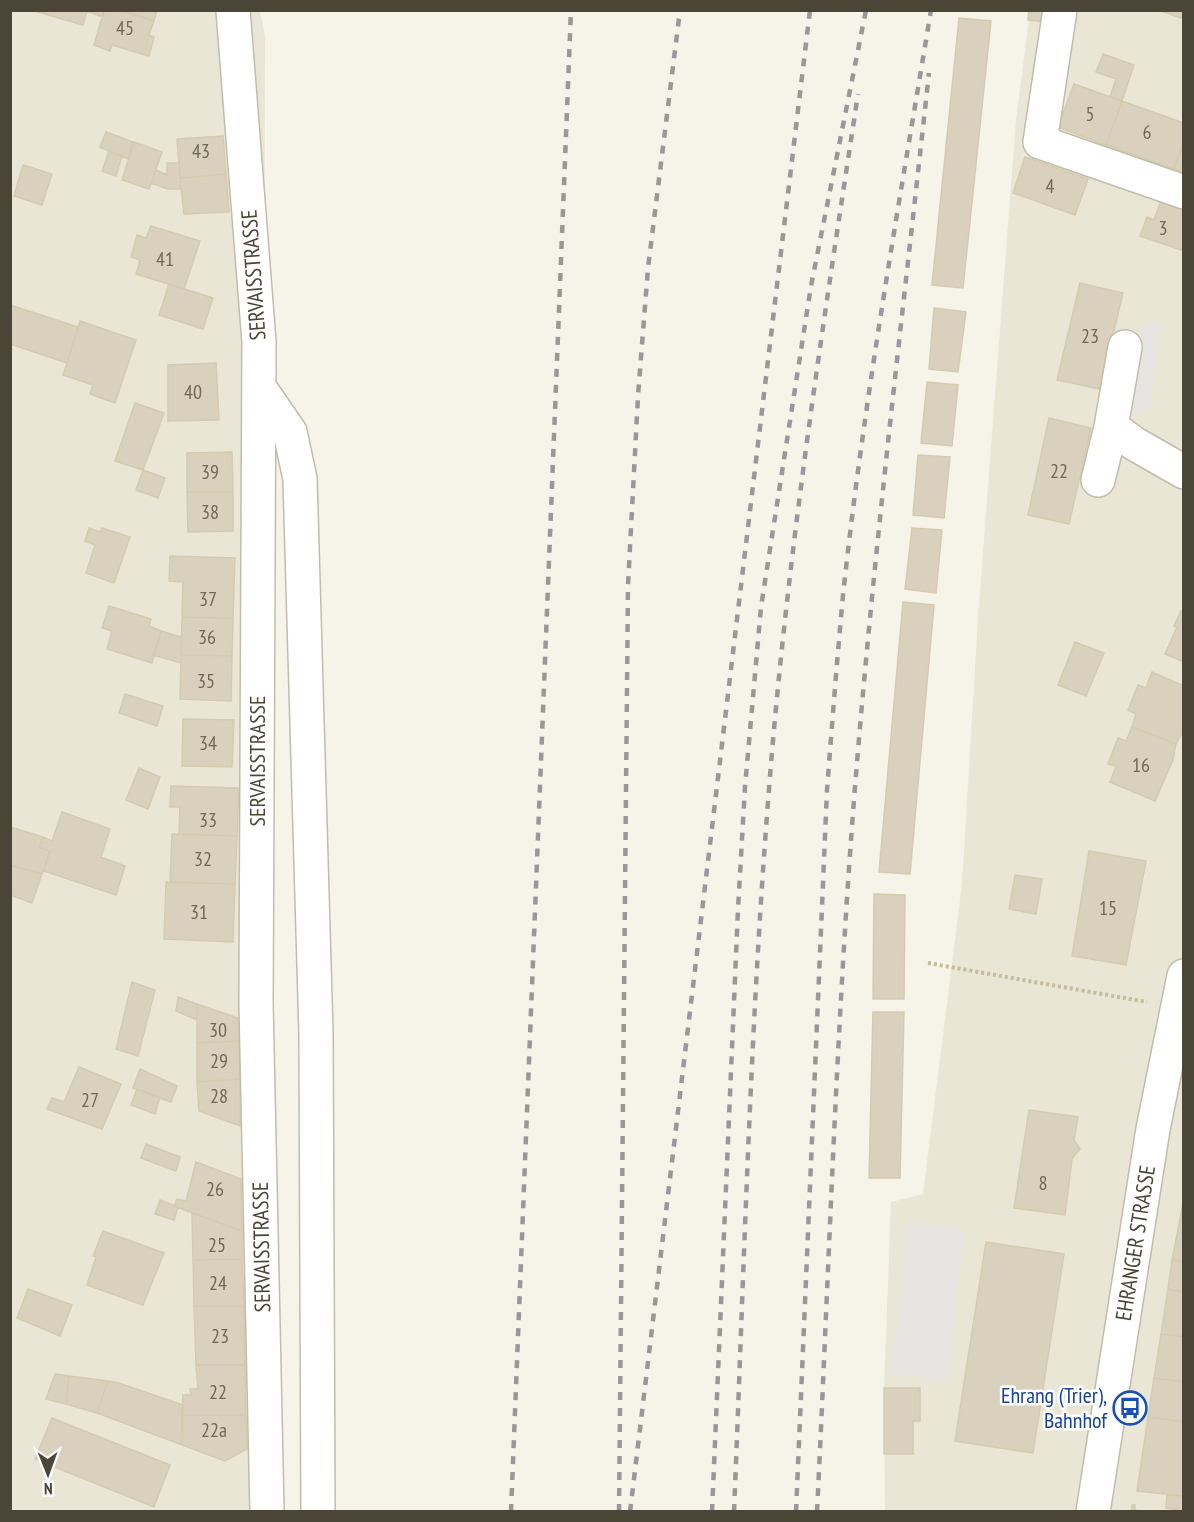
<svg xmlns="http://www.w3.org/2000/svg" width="1194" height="1522" viewBox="0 0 1194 1522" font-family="'PT Sans Narrow',sans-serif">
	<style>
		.residential { fill: #eae6d6 }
		.parking { fill: #e7e5e1 }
		.building { fill: #d9d1bd; stroke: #d4cbaf; stroke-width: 1.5 }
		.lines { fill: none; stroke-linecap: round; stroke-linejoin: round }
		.minor-casing { stroke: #c2bdaa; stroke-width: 36 }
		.path { stroke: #c5bc9a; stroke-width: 4; stroke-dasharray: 3 3; stroke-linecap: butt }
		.minor { stroke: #fff; stroke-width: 33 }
		.rail { stroke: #989898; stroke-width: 4.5; stroke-dasharray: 8 8; stroke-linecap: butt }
		.labels { text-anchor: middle; stroke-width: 5; stroke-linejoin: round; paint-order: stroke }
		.number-label { font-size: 20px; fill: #6e6858 }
		.street-label { font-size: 22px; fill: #4a4536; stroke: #fff }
		.transit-label { font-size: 22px; fill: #164399; stroke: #fff; text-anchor: end }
	</style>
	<rect width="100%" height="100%" fill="#f6f3e9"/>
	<path class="residential" d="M10,11H260L265,36L263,1511H11Z
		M1030,11H1183V1511L885,1512L884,1388L891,1202L923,1194L962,884L978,618L1016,120Z"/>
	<path class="parking" d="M1161,322L1154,362L1151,406L1136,416L1132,370L1140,326Z
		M909,1223L965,1230L947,1380L891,1373Z"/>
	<path class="building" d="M31,10H104L103,17L87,11L83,25Z
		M104,10H120L154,21L149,35L154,37L149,56L112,45L110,51L94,45Z
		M120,10H157L154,21Z
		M1029,10H1047L1045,22L1028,20Z
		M1158,10H1184V19Z
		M959,18L991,21L963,288L932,285Z
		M1103,54L1134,65L1122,101L1110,97L1116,79L1096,72Z
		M1074,84L1122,101L1106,145L1058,127Z
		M1122,101L1184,123V141L1174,169L1106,145Z
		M106,132L133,142L128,159L100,147Z
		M223,136L226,174L180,178L177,139Z
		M1184,141V172L1174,169Z
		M134,142L162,152L149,189L122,180Z
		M109,151L122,156L116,176L102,171Z
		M1025,157L1088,179L1075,215L1013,193Z
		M167,163H179L181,189H168L151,183L156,170L167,175Z
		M23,165L52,174L42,205L14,196Z
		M226,174L229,212L184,214L180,178Z
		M1162,198L1184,205V251L1140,236L1147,217L1154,220Z
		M151,226L200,241L184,289L136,274L140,260L131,257L137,235L146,238Z
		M1080,283L1123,293L1100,389L1057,380Z
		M169,284L213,298L203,329L159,315Z
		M10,305L78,327L67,363L10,344Z
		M934,308L966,312L958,372L929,369Z
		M80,321L136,340L115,403L90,394L93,385L63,375Z
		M216,363L219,420L168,421V365Z
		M927,382L958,385L952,446L921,443Z
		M135,403L164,413L143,470L115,461Z
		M1049,418L1091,428L1069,524L1028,515Z
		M232,452L233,492H187V453Z
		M918,455L950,457L944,518L913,515Z
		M143,470L165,478L158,498L136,490Z
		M187,492H233V531L188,532Z
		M89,528L100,532L102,528L130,537L114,583L86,573L95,545L85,541Z
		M912,528L942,530L936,593L905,589Z
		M170,556L235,558L233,618L182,617L183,582L169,581Z
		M903,602L934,605L910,874L879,872Z
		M109,606L151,619L149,626L161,631L152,663L107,649L112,631L102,628Z
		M1181,611L1184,612V662L1165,654L1177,627L1174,626Z
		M182,617L233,618L232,656L181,655Z
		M161,631L181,637V663L153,655Z
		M1075,642L1104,653L1086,696L1058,685Z
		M181,655L232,656L231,701L180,699Z
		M1152,672L1184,686V729L1176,744L1132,727L1136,714L1128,710L1138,685L1146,688Z
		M125,694L163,706L157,726L119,713Z
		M183,719L234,720L232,767L182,766Z
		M1132,727L1176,744L1173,760L1155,801L1110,782L1116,766L1108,764L1118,738L1126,741Z
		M139,768L160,777L148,809L126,800Z
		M171,786L239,788L237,836L179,834L180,807H170Z
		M62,812L110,829L101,857L125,866L116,895L44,871L50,851L39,847L43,837L52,841Z
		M10,827L43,837L39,847L50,851L42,874L10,865Z
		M172,834L237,836L235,884L170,882Z
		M1089,851L1146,861L1126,965L1072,956Z
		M10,865L42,874L32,903L10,895Z
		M1015,875L1042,879L1036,914L1009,909Z
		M166,882L235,884L233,942L164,939Z
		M874,894L905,895L904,999H873Z
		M132,982L155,990L138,1056L116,1049Z
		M178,997L197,1004V1020L176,1011Z
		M197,1004L238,1018L239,1041L197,1043Z
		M873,1012H904L900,1178H869Z
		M239,1041L240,1079L197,1082V1043Z
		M79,1067L121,1084L102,1129L47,1109L52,1098L64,1102Z
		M140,1069L177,1086L171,1102L133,1088Z
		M240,1079V1126L199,1111L197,1082Z
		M137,1089L160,1097L155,1114L131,1105Z
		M1029,1110L1078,1117L1074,1140L1080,1149L1072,1159L1065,1215L1014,1208Z
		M146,1144L180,1157L176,1171L141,1158Z
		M196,1162L241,1179L242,1231L174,1206L177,1199L186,1201Z
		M1184,1198V1220L1180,1219Z
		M160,1200L178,1207L174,1220L155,1214Z
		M192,1213L242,1231V1259L193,1260Z
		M1180,1219L1184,1220V1262L1172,1260Z
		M103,1231L164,1253L143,1305L87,1285L96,1257L93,1256Z
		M986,1242L1064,1254L1033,1453L955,1441Z
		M242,1259L244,1306H194L193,1260Z
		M1172,1260L1184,1262V1292L1168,1289Z
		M28,1289L72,1305L60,1336L17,1318Z
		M1168,1289L1184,1292V1337L1161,1334Z
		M194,1306H244L245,1365H196Z
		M1161,1334L1184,1337V1382L1154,1378Z
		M196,1365H245L246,1415H182L183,1395H191L190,1389H198Z
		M55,1374L69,1376L66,1404L46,1399Z
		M69,1376L108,1381L97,1413L66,1404Z
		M1154,1378L1184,1382V1422L1148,1417Z
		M108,1381L119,1383L183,1405L182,1445L97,1413Z
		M884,1388H920V1421H913V1454H884Z
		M182,1415H246L247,1449L225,1461L182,1445Z
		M1148,1417L1184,1422V1496L1137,1491Z
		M52,1418L170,1465L154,1507L35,1459Z
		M1167,1495L1184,1496V1511L1166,1508Z
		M1132,1505H1135V1510L1148,1512H1131Z"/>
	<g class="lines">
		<defs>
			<path id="minor" d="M233,10L259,342L256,1002L267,1512
				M1060,10L1040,142L1184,192
				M259,387L290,432L300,479L316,1034L318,1512
				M1111,427L1125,347
				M1098,480L1111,427L1135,444L1184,472
				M1093,1512L1153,1129L1184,976"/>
		</defs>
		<use href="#minor" class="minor-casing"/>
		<path class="path" d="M928,963L1147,1002"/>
		<use href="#minor" class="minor"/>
		<path class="rail" d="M511,1512L571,10
			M619,1512L628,585L638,396L648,268L680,10
			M630,1512L810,10
			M712,1512L738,909L745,787L761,607L811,286L866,10
			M734,1512C744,1271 750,1029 769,789C787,556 823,324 858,94
			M796,1512L827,790C832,725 837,660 843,595C864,399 899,204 931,10
			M817,1512C829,1270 836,1028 855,787C874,549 903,311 929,73"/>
	</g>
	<defs>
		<symbol id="bus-ring" viewBox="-11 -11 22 22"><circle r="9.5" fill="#fff" stroke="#1a4fb4" stroke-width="1.5"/><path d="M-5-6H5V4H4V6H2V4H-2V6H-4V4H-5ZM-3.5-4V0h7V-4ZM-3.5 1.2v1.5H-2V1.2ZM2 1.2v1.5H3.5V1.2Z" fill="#1a4fb4"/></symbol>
	</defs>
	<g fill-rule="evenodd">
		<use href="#bus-ring" x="1111" y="1389" width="38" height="38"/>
	</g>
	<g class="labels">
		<g class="number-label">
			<text x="125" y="35">45</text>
			<text x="1090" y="121">5</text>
			<text x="1147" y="139">6</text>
			<text x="201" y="158">43</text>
			<text x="1050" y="193">4</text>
			<text x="1163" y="235">3</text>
			<text x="165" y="266">41</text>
			<text x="1090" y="343">23</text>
			<text x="193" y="399">40</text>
			<text x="1059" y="478">22</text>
			<text x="210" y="479">39</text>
			<text x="210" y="519">38</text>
			<text x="208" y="606">37</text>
			<text x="207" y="644">36</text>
			<text x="206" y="688">35</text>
			<text x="208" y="750">34</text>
			<text x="1141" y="772">16</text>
			<text x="208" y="827">33</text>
			<text x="203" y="866">32</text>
			<text x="1108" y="915">15</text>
			<text x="199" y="919">31</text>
			<text x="218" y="1037">30</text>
			<text x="219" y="1068">29</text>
			<text x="219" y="1103">28</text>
			<text x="90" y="1107">27</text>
			<text x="1043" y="1190">8</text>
			<text x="215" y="1196">26</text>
			<text x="217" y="1252">25</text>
			<text x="218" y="1290">24</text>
			<text x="220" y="1343">23</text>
			<text x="218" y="1399">22</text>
			<text x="214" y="1437">22a</text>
		</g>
		<g class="street-label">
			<text transform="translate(253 275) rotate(-94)" y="8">SERVAISSTRASSE</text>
			<text transform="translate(257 761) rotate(-90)" y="8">SERVAISSTRASSE</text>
			<text transform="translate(1135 1243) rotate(-81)" y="8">EHRANGER STRASSE</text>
			<text transform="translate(261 1247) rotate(-91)" y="8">SERVAISSTRASSE</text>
		</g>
		<g class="transit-label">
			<text x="1107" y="1403">Ehrang (Trier),<tspan x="1107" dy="25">Bahnhof</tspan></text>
		</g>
	</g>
	<rect width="1194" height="1522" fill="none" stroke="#4a4536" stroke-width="24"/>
	<g transform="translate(48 1474) rotate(179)" stroke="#ffffff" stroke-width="4.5" paint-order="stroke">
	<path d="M0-4.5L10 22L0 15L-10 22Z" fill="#4a4536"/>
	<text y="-9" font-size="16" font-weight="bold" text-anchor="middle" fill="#4a4536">N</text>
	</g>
</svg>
